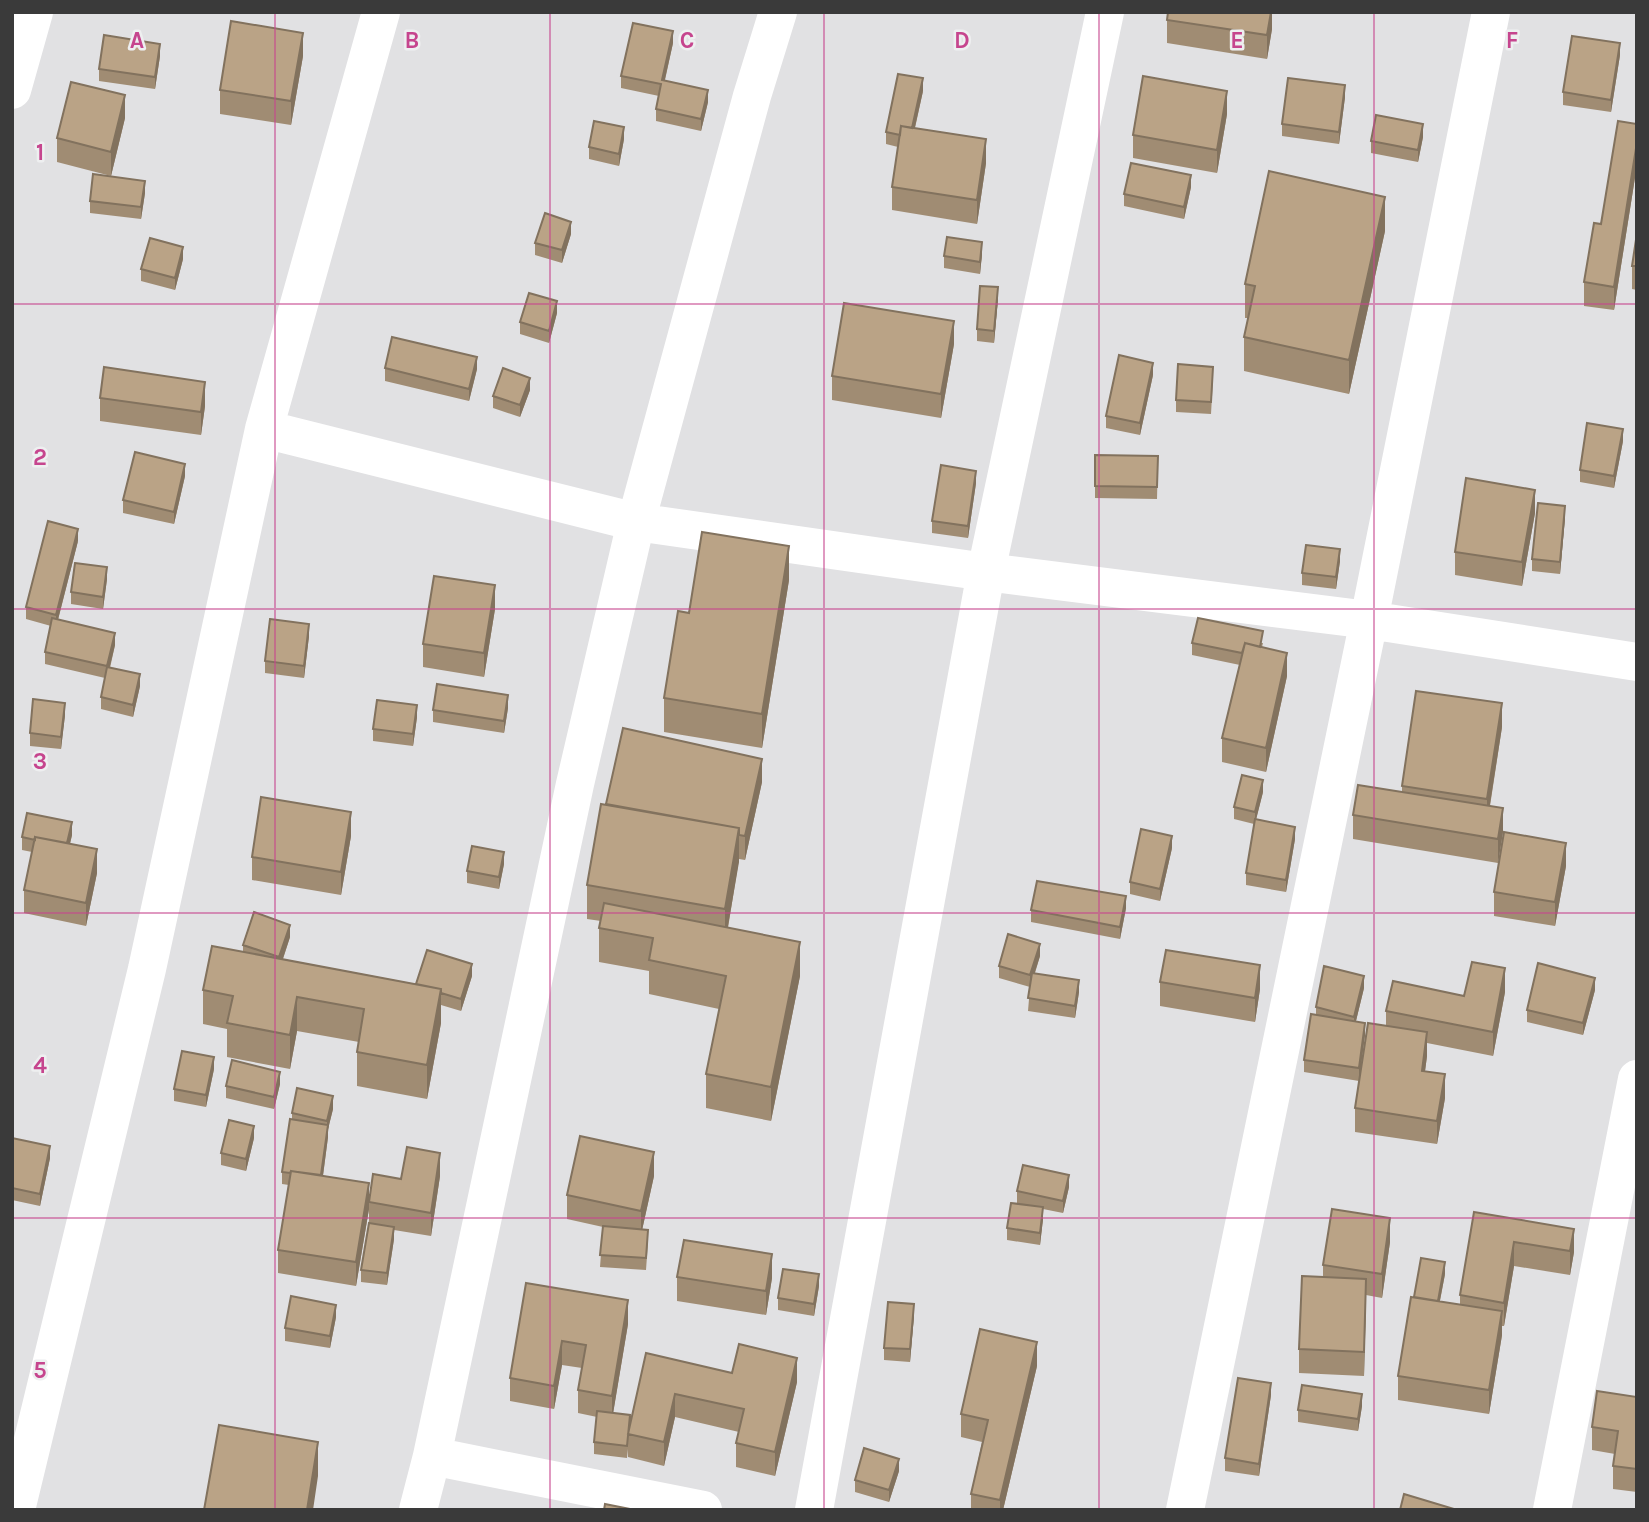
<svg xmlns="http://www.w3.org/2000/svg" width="1649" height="1522" viewBox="0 0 1649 1522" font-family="Karla,sans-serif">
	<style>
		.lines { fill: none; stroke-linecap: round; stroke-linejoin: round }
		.street { stroke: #fff; stroke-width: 38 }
		.wall { fill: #a08c73 }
		.shaded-wall { fill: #82725e }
		.building { fill: #baa386; stroke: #82725e; stroke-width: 2 }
		.grid { fill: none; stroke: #c6458e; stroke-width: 2; stroke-opacity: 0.55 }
		.grid-label { font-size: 23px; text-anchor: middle; font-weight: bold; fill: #c6458e; stroke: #eeeff0; stroke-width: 5; stroke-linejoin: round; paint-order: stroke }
	</style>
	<rect width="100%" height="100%" fill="#e1e1e3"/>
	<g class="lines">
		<path class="street" d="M12,90L34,12
			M264,429L636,522L986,572L1369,620L1637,662
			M432,1456L703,1510
			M16,1510L147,969L264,429L381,12
			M418,1510L432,1456L575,784L636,522L752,96L778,12
			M814,1510L986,572L1105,12
			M1185,1510L1369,620L1491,12
			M1552,1510L1637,1079"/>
	</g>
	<path class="wall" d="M1272,12V29L1267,59L1167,43V20Z
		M673,43L665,80L708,102L701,131L656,121V109L659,96L621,88V76Z
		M1620,55L1611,112L1563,105V92Z
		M160,56L155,89L99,81V69Z
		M303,56L291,125L220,114V90Z
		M923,91L915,128L986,163L977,224L892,210V187L898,147L886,144V132Z
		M1345,97L1339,144L1282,136V124Z
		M1227,114L1217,173L1133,158V135Z
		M125,118L111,176L57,162V138Z
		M1637,124V165L1614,310L1584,306V282L1601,224Z
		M1423,137L1418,162L1371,153V141Z
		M624,139L619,166L589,159V147Z
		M1191,187L1184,219L1124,206V194Z
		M145,193L141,219L90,213V201Z
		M1385,231L1349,394L1244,371V337L1248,318H1245V284Z
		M1637,233V290L1632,289V266Z
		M571,234L562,263L535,255V243Z
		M982,254L980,274L944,268V256Z
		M183,259L175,290L141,281V269Z
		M998,299L994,343L977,341V329Z
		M557,313L549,343L520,334V322Z
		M954,344L941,418L832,400V376Z
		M385,368L477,369L469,401L385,381Z
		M1153,375L1140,435L1106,428V416Z
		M1213,379L1211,414L1176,412V400Z
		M530,390L520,417L493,408V396Z
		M100,398L205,406L201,435L100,421Z
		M1623,441L1614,488L1580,482V470Z
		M1095,455L1158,456L1157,499L1095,498Z
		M185,476L174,524L123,513V500Z
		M976,483L968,538L932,533V521Z
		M1535,513L1522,586L1455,575V552Z
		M1565,518L1560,574L1532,571V559Z
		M78,541L58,620L115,645L110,668L140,686L133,717L101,709V697L105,678L45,664V652L51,626L26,619V607Z
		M1340,561L1336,589L1302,585V573Z
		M107,579L103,609L71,604V592Z
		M789,580L762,748L664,732V698L689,613Z
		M495,609L484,677L423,667V644Z
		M309,636L304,678L265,673V661Z
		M1192,643H1263L1262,647L1287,676L1266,772L1222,762V738L1240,665L1192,655Z
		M508,708L504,733L433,722V710Z
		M65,715L61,749L30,746V733Z
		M417,717L413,746L373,741V729Z
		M1502,727L1490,806L1503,832L1498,863L1353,839V815L1402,792V786Z
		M762,782L745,860L739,859L728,928L800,976L771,1121L706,1108V1074L719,1009L649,994V971L599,962V928L601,921L587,919V885L606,804Z
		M1263,792L1256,819L1295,839L1286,892L1246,885V873L1254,824L1234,819V807Z
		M72,835L70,844L97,873L86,926L24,913V890L32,852L22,850V837Z
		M351,836L341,895L252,880V857Z
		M1172,848L1160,901L1130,894V882Z
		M504,864L499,889L467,883V871Z
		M1566,866L1555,926L1494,916V892Z
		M1126,908L1120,939L1031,922V910Z
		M290,937L283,959L416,984L472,976L461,1011L441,1005V1023L427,1099L357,1086V1052L359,1042L297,1031L290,1069L227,1057V1029L203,1024V990L243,952V945Z
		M1040,956L1035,973L1079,992L1075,1018L1028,1011L1030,987L999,978V966Z
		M1160,982L1260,989L1255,1022L1160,1006Z
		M1364,988L1356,1021L1365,1035L1359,1081L1304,1072V1060L1316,1015V1007Z
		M1595,990L1583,1035L1527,1022V1010Z
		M1505,992L1493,1056L1427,1043V1056L1425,1071L1445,1098L1437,1144L1355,1132V1108L1386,1026V1011L1464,996Z
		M214,1069L206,1107L174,1101V1089Z
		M280,1084L274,1109L226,1098V1086Z
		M333,1109L328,1129V1137L323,1176L369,1201L401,1179L440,1176L431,1236L394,1230V1239L387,1285L361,1282V1270L369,1223V1209L356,1286L278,1273V1250L289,1185L282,1184V1172L292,1119V1113Z
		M12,1138L50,1158L40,1206L12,1200Z
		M254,1138L246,1171L221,1165V1153Z
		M654,1176L642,1230L648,1242L646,1270L600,1267L603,1227L567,1219V1195Z
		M1069,1187L1063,1213L1043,1209V1219L1040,1245L1007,1240V1228L1026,1205L1017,1203V1191Z
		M1474,1212L1574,1252L1570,1275L1514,1266L1504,1326H1502V1335L1489,1414L1398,1400V1376L1414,1297L1445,1274L1440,1301L1460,1305V1295Z
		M1390,1242L1382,1298L1366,1295L1364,1376L1299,1373V1349L1323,1277V1265Z
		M677,1277L772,1278L766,1315L677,1301Z
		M526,1283L628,1324L613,1413L630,1423L646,1353L732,1373L797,1382L775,1476L736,1467V1443L739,1432L675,1417L664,1466L628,1457V1449L627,1458L594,1454V1442L597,1417L578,1413V1390L582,1368L562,1365L554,1409L510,1401V1378Z
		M819,1286L814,1316L778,1310V1298Z
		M914,1316L910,1362L884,1360V1348Z
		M336,1317L330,1348L285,1341V1328Z
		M1037,1366L1003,1510H971V1494L982,1442L961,1437V1414Z
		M1271,1395L1259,1476L1225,1471V1458Z
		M1637,1397V1492L1613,1489V1466L1615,1454L1592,1450V1427Z
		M1362,1406L1358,1431L1298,1422V1410Z
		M899,1471L889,1502L855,1492V1480Z"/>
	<path class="shaded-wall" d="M1271,12H1272V29L1267,59V35Z
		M673,31V43L662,92V80Z
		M303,33V56L291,125V101Z
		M1620,43V55L1611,112V100Z
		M160,44V56L155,89V77Z
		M923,78V91L910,149V137Z
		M1345,85V97L1339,144V132Z
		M708,90V102L701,131V119Z
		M1227,91V114L1217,173V150Z
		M125,95V118L111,176V152Z
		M1423,124V137L1418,162V150Z
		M624,127V139L619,166V154Z
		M986,139V163L977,224V200Z
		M1637,142V165L1614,310V287Z
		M1191,175V187L1184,219V207Z
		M145,181V193L141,219V207Z
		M1385,197V231L1349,394V360Z
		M571,222V234L562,263V250Z
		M982,242V254L980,274V262Z
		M183,247V259L175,290V278Z
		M998,287V299L994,343V331Z
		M557,301V313L549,343V331Z
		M954,321V344L941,418V394Z
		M477,357V369L469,401V389Z
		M1153,363V375L1140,435V423Z
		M530,378V390L520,417V405Z
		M205,382V406L201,435V412Z
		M1623,429V441L1614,488V476Z
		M185,464V476L174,524V512Z
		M976,471V483L968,538V526Z
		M1535,490V513L1522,586V562Z
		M1565,506V518L1560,574V562Z
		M78,529V541L56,627V615Z
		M789,546V580L762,748V714Z
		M1340,549V561L1336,589V577Z
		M107,567V579L103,609V597Z
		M495,585V609L484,677V653Z
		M309,624V636L304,678V666Z
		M115,633V645L107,678V666Z
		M1287,653V676L1266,772V748Z
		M140,674V686L133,717V705Z
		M508,695V708L504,733V721Z
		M65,703V715L61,749V737Z
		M1502,703V727L1487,823V799Z
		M417,705V717L413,746V734Z
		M762,759V782L745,860V836Z
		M1263,780V792L1255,824V812Z
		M1503,808V832L1498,863V839Z
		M351,812V836L341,895V872Z
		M72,822V835L66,859V847Z
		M1295,827V839L1286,892V880Z
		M739,828V862L725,943V909Z
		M1172,836V848L1160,901V889Z
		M1566,843V866L1555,926V902Z
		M97,849V873L86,926V903Z
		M504,852V864L499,889V877Z
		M1126,896V908L1120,939V927Z
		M290,925V937L279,970V957Z
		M800,942V976L771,1121V1087Z
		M1040,944V956L1030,987V975Z
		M472,964V976L461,1011V999Z
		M1260,965V989L1255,1022V998Z
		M1505,968V992L1493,1056V1032Z
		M1364,976V988L1354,1029V1017Z
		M1595,978V990L1583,1035V1023Z
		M1079,980V992L1075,1018V1006Z
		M441,989V1023L427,1099V1065Z
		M297,997V1031L290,1069V1035Z
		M1365,1023V1035L1359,1081V1068Z
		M1427,1032V1056L1422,1094V1071Z
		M214,1057V1069L206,1107V1095Z
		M280,1072V1084L274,1109V1097Z
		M1445,1074V1098L1437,1144V1121Z
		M333,1096V1109L328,1129V1137L321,1190V1178L327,1131V1121Z
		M254,1126V1138L246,1171V1159Z
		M50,1146V1158L40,1206V1194Z
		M654,1152V1176L641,1235V1211Z
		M440,1153V1176L431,1236V1213Z
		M1069,1175V1187L1063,1213V1201Z
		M369,1183V1209L356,1286V1262Z
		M1043,1207V1219L1040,1245V1233Z
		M1390,1218V1242L1382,1298V1274Z
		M394,1227V1239L387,1285V1273Z
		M1574,1229V1252L1570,1275V1251Z
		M1514,1242V1266L1504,1326V1303Z
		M772,1254V1278L766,1315V1291Z
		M1445,1262V1274L1436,1320V1308Z
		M819,1274V1286L814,1316V1304Z
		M1366,1279V1303L1364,1376V1352Z
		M628,1300V1324L612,1420V1396Z
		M914,1304V1316L910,1362V1349Z
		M336,1305V1317L330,1348V1336Z
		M1502,1311V1335L1489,1414V1390Z
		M562,1341V1365L554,1409V1386Z
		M1037,1342V1366L1003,1510H1000V1500Z
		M797,1358V1382L775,1476V1452Z
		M1271,1383V1395L1259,1476V1464Z
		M675,1394V1417L664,1466V1442Z
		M1362,1394V1406L1358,1431V1419Z
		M318,1442V1476L313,1510H307Z
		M899,1459V1471L889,1502V1490Z"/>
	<path class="building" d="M1168,12H1271L1267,35L1167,20Z
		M231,21L303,33L291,101L220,90Z
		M633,23L673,31L662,80L708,90L701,119L656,109L661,84L621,76Z
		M104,35L160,44L155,77L99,69Z
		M1572,36L1620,43L1611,100L1563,92Z
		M898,74L923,78L912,128L901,126L900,135L886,132Z
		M1143,76L1227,91L1217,150L1133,135Z
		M1288,78L1345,85L1339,132L1282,124Z
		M71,82L125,95L111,152L57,138Z
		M1376,115L1423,124L1418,150L1371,141Z
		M594,121L624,127L619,154L589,147Z
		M1618,121L1637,124V142L1614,287L1584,282L1594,223L1601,224Z
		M901,126L986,139L977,200L892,187Z
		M1131,163L1191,175L1184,207L1124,194Z
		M1269,171L1385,197L1349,360L1244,337L1255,286L1245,284Z
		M93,174L145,181L141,207L90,201Z
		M545,213L571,222L562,250L535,243Z
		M1637,233V266H1632Z
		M947,237L982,242L980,262L944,256Z
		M150,238L183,247L175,278L141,269Z
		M980,286L998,287L994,331L977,329Z
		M529,293L557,301L549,331L520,322Z
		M844,303L954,321L941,394L832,376Z
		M392,337L477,357L469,389L385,368Z
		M1119,355L1153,363L1140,423L1106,416Z
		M1178,364L1213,367L1211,402L1176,400Z
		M104,367L205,382L201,412L100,398Z
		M503,368L530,378L520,405L493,396Z
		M1587,423L1623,429L1614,476L1580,470Z
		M135,452L185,464L174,512L123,500Z
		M1095,455L1158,456L1157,487L1095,486Z
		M941,465L976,471L968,526L932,521Z
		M1466,478L1535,490L1522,562L1455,552Z
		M1538,503L1565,506L1560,562L1532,559Z
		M48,521L78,529L56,615L26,607Z
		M702,532L789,546L762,714L664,698L678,611L689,613Z
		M1306,545L1340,549L1336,577L1302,573Z
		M75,563L107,567L103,597L71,592Z
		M434,576L495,585L484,653L423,644Z
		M52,618L115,633L107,666L45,652Z
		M1198,618L1263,631L1260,647L1245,643L1242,653L1192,643Z
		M270,619L309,624L304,666L265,661Z
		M1245,643L1287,653L1266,748L1222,738Z
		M107,667L140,674L133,705L101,697Z
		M437,684L508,695L504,721L433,710Z
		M1416,691L1502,703L1487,799L1402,786Z
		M33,699L65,703L61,737L30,733Z
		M377,700L417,705L413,734L373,729Z
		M623,728L762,759L745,836L739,835V828L606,804Z
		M1242,775L1263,780L1255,812L1234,807Z
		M1358,785L1503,808L1498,839L1353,815Z
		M261,797L351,812L341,872L252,857Z
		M601,804L739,828L725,909L587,885Z
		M27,813L72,822L67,843L35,837V840L22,837Z
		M1255,819L1295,827L1286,880L1246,873Z
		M1141,829L1172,836L1160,889L1130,882Z
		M1504,832L1566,843L1555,902L1494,892Z
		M35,837L97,849L86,903L24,890Z
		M472,846L504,852L499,877L467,871Z
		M1037,881L1126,896L1120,927L1031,910Z
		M604,903L800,942L771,1087L706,1074L726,976L649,960L653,938L599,928Z
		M254,912L290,925L279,957L243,945Z
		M1008,934L1040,944L1030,975L999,966Z
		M212,946L441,989L427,1065L357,1052L364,1009L297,997L290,1035L227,1023L233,996L203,990Z
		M427,950L472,964L461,999L441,993V989L416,984Z
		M1166,950L1260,965L1255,998L1160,982Z
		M1472,962L1505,968L1493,1032L1386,1011L1393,981L1464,996Z
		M1538,963L1595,978L1583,1023L1527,1010Z
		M1324,966L1364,976L1354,1017L1316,1007Z
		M1032,973L1079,980L1075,1006L1028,998Z
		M1311,1014L1365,1023L1359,1068L1304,1060Z
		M1368,1023L1427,1032L1422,1071L1445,1074L1437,1121L1355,1108Z
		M182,1051L214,1057L206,1095L174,1089Z
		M232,1060L280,1072L274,1097L226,1086Z
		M297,1088L333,1096L327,1121L292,1113Z
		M290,1119L328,1125L321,1175L291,1171L290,1173L282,1172Z
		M229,1120L254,1126L246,1159L221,1153Z
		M580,1136L654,1152L641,1211L567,1195Z
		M12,1138L50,1146L40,1194L12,1188Z
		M407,1147L440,1153L431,1213L369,1202L373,1174L401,1179Z
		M1023,1165L1069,1175L1063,1201L1017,1191Z
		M291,1171L369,1183L356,1262L278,1250Z
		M1011,1203L1043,1207L1040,1233L1007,1228Z
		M1332,1209L1390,1218L1382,1274L1323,1265Z
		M1474,1212L1574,1229L1570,1251L1514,1242L1504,1303L1460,1295Z
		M369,1223L394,1227L387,1273L361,1270Z
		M603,1226L648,1230L646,1258L600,1255Z
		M684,1240L772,1254L766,1291L677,1277Z
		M1421,1258L1445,1262L1438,1301L1414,1297Z
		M783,1269L819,1274L814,1304L778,1298Z
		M1302,1276L1366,1279L1364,1352L1299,1349Z
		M526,1283L628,1300L612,1396L578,1390L586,1345L562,1341L554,1386L510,1378Z
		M291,1296L336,1305L330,1336L285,1328Z
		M1411,1297L1502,1311L1489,1390L1398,1376Z
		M888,1302L914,1304L910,1349L884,1348Z
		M980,1329L1037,1342L1000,1500L971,1494L988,1420L961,1414Z
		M739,1344L797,1358L775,1452L736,1443L744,1409L675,1394L664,1442L628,1434L646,1353L732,1373Z
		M1238,1378L1271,1383L1259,1464L1225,1458Z
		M1302,1385L1362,1394L1358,1419L1298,1410Z
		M1597,1391L1637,1397V1469L1613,1466L1618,1431L1592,1427Z
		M597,1411L630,1415L627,1446L594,1442Z
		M219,1425L318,1442L307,1510H204Z
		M864,1448L899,1459L889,1490L855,1480Z
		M1404,1494L1454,1509V1510H1400Z
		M605,1504L635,1510H604Z"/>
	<path class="grid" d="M275,12V1510M550,12V1510M824,12V1510M1099,12V1510M1374,12V1510M12,304H1637M12,609H1637M12,913H1637M12,1218H1637"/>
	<g class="grid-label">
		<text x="137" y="48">A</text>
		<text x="412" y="48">B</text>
		<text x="687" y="48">C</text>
		<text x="962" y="48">D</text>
		<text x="1237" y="48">E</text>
		<text x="1512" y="48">F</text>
		<text x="40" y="160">1</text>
		<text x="40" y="465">2</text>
		<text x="40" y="769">3</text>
		<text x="40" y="1073">4</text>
		<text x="40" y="1378">5</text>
	</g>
	<rect width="1649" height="1522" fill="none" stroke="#3a3a3a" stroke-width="28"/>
</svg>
